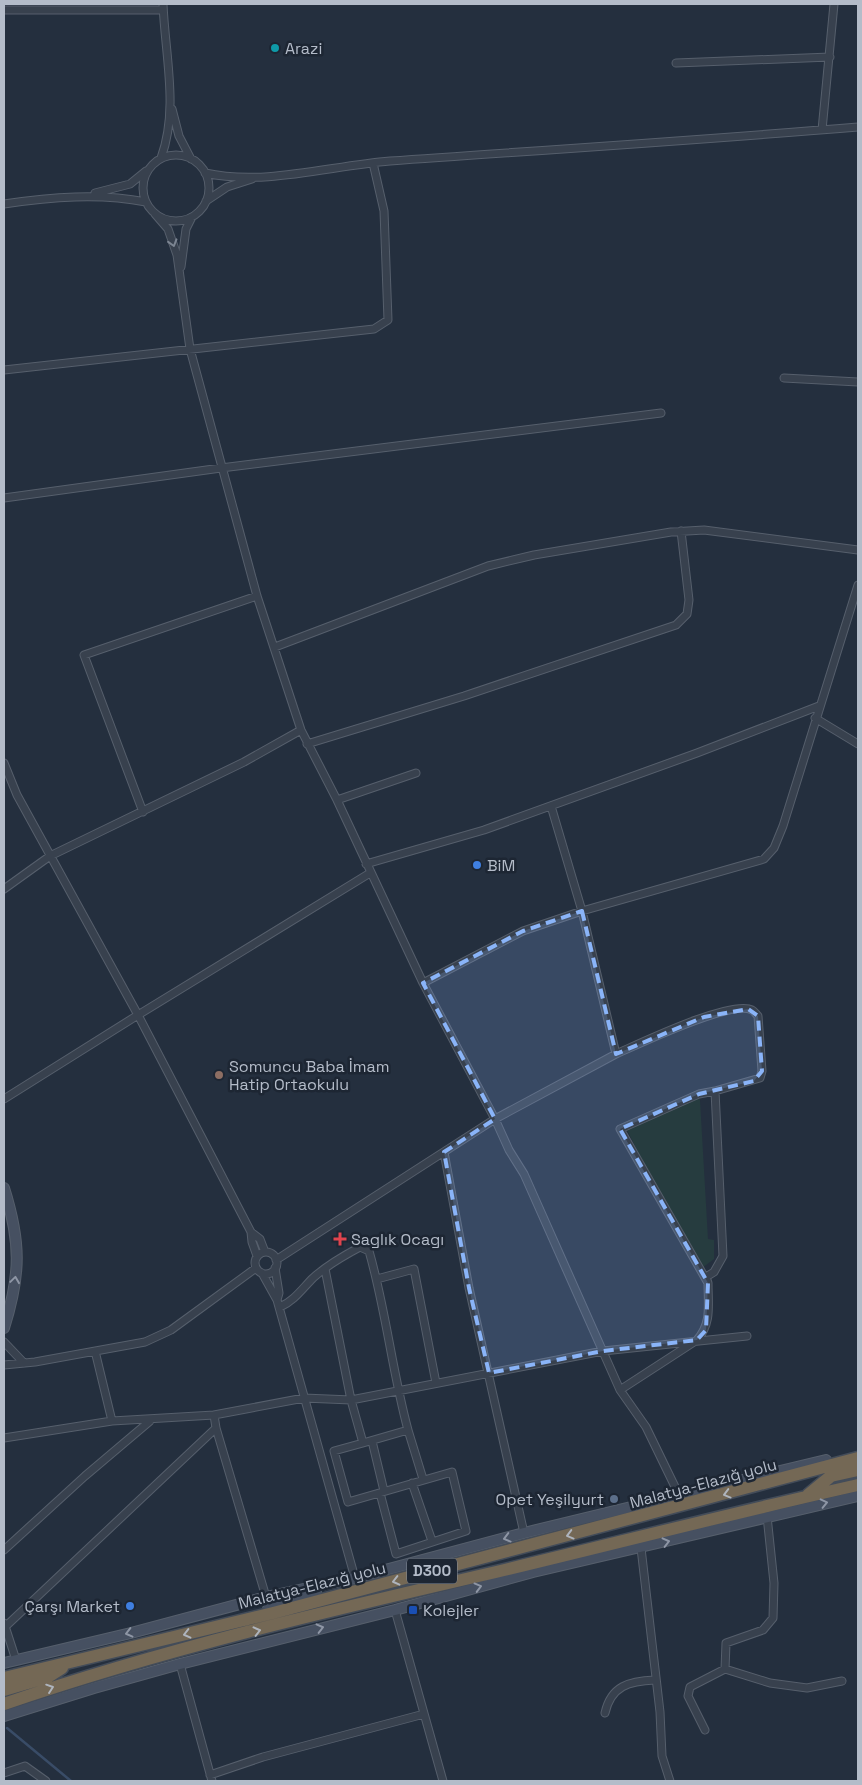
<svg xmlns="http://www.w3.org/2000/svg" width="862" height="1785" viewBox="0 0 862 1785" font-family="'Space Grotesk',sans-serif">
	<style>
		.green { fill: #263c3f }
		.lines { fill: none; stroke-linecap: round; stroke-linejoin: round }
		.stream { stroke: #394c67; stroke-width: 2.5 }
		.street-casing { stroke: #565f6c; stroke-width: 9 }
		.secondary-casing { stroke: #565f6c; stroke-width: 12 }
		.highway-casing { stroke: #434c59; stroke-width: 15 }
		.street { stroke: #38414e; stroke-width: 7 }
		.secondary { stroke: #465061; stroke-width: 10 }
		.highway { stroke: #746855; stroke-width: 12 }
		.oneway { stroke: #7c8592 }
		.oneway2 { stroke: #8e96a5 }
		.oneway3 { stroke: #aeb4bd }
		.marked { fill: #8ab4f8; fill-opacity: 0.2; stroke: #8ab4f8; stroke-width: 4; stroke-dasharray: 10 6; stroke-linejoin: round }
		.culture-dot { fill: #0f9aa8; stroke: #1d2633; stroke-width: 2 }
		.shop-dot { fill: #3f7fe0; stroke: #1d2633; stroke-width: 2 }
		.education-dot { fill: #8d6e63; stroke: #1d2633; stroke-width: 2 }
		.health-dot { fill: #e0444e; stroke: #1d2633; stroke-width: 2 }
		.service-dot { fill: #5c6f8a; stroke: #1d2633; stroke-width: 2 }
		.transit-dot { fill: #1a4fb4; stroke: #1d2633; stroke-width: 2 }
		.labels { text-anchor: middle; stroke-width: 5; stroke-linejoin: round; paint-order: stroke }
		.shield { fill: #1d2633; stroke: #878f9c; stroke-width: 1 }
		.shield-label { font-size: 15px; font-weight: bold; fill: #b4bcc9 }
		.poi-label { font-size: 16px; fill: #b4bcc9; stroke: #1d2633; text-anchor: start }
		.street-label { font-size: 16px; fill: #b4bcc9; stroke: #1d2633 }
	</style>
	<rect width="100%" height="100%" fill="#242f3e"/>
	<path class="green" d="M694,1096L700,1100L708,1239L714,1240V1259L702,1268L696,1267L627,1130Z"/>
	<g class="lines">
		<path class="stream" d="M7,1728L71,1781"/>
		<defs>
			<path id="street" d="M4,10H163
				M676,63L830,57
				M172,109L179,136L191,159
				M822,130L834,4
				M143 188a33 33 0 1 1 66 0a33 33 0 1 1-66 0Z
				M161,158C179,109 165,55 163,4
				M205,173C265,186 329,166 390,161C546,150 702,140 858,127
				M95,193L130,184L146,171
				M206,201L227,187L252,179
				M4,204C51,197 99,193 146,202
				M155,214L168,229L177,255L190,349L257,596L301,730L337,800L423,983L495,1119L509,1150L524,1174L620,1390L646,1427L679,1495
				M181,267L186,229L192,217
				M4,370L374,329L388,320L384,211L373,163
				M784,378L858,382
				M4,498L221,468L661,413
				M275,647L488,566L534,555L671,532L704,530L858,550
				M815,718L858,744
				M307,744L464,696L676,625L687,614L689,600L681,531
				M4,763L17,795L138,1015L4,1099
				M337,800L416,773
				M143,812L84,655L257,596
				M366,864L484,830L697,753L819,706
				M4,889L50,856L244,762L301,730
				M423,983L523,931L582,911L764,859L774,848L783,826L858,585
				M616,1054C639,1044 732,999 752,1010C754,1011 756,1014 758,1016L762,1071L760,1078L715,1091L723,1256L714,1272L706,1277L708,1283
				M444,1152L469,1288L524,1533
				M251,1232L138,1015L370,873
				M255 1263a11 11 0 1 1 22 0a11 11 0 1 1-22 0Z
				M257,1256L252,1242L251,1232L260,1239L265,1252
				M276,1260L495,1119L616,1054L582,911L551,806
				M325,1269L351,1400L363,1443L408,1430L423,1479
				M262,1273L277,1300L279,1293L275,1268
				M377,1279L414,1269L436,1383
				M277,1300L355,1578
				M280,1307C294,1301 302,1289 313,1278C327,1265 343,1256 360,1247L369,1251C386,1310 392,1371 408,1430
				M4,1342L24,1363
				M95,1351L112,1421
				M4,1365L35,1362L145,1342L171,1330L256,1268
				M620,1390L697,1340C712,1323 708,1305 708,1283L620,1129L699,1094L715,1091
				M4,1438L112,1421L214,1415
				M372,1441L384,1491
				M363,1443L334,1451L348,1502L452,1472L466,1531L396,1554L380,1493
				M412,1483L432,1541
				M641,1548L660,1712L662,1756L670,1781
				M4,1550L85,1476L150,1421
				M266,1597L216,1428L214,1415L304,1398L351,1400L603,1351L747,1336
				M395,1610L443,1781
				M4,1623L16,1660
				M5,1627L216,1428
				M180,1664L212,1781
				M725,1669L770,1683L807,1688L842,1681
				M605,1713C611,1686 629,1681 655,1680
				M705,1730L688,1696L690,1687L725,1669L726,1643L763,1630L773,1618L774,1583L767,1516
				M4,1773L25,1766L46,1781
				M210,1775L263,1757L424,1714"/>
			<path id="secondary" d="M4,1188C21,1242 21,1274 4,1328
				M268,1609L316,1592
				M4,1663L131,1633L266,1597L355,1578L524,1533L826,1460
				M4,1716L94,1688L180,1664L395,1610L533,1572L858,1496"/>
			<path id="highway" d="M808,1495L831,1476L858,1470
				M4,1678L273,1613L858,1458
				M4,1690L48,1677L62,1668
				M4,1704C164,1649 331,1610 496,1572C617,1543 737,1512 858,1485"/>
		</defs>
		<use href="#street" class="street-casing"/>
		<use href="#secondary" class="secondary-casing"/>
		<use href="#highway" class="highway-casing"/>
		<use href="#street" class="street"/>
		<use href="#secondary" class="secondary"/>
		<use href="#highway" class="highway"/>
	</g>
	<defs><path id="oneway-chevron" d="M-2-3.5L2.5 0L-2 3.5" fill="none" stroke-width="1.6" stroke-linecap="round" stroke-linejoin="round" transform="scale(1.25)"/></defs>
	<use class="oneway" href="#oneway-chevron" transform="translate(173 243) rotate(73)"/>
	<g class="oneway2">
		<use href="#oneway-chevron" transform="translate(15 1280) rotate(-82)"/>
		<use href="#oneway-chevron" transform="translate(824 1503) rotate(-13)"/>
		<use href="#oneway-chevron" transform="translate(507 1538) rotate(165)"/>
		<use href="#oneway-chevron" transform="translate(666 1542) rotate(-14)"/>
		<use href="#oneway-chevron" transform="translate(478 1587) rotate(-15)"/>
		<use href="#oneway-chevron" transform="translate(320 1628) rotate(-14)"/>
		<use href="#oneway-chevron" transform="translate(129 1633) rotate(166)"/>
	</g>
	<g class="oneway3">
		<use href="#oneway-chevron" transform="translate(727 1494) rotate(165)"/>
		<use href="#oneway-chevron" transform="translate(570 1535) rotate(165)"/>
		<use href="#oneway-chevron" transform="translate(396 1581) rotate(166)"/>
		<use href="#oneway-chevron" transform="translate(257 1631) rotate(-14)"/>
		<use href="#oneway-chevron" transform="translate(187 1634) rotate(166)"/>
		<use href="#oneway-chevron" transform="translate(50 1688) rotate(-19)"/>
	</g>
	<path class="marked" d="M582,911L616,1054L704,1017L748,1009L758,1016L762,1071L754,1081L699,1094L620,1129L708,1283L706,1330L697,1340L603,1351L489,1373L469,1288L444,1152L495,1119L423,983L523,931Z"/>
	<circle class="culture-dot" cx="275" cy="48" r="5"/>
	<g class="shop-dot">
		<circle cx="477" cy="865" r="5"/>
		<circle cx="130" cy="1606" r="5"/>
	</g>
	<circle class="education-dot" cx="219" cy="1075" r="5"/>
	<path class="health-dot" d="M337.5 1231.5h5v5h5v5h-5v5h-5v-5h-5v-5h5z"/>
	<circle class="service-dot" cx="614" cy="1499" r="5"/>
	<rect class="transit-dot" x="408" y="1605" width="10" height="10" rx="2.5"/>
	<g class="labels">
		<rect class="shield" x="407" y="1558.5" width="50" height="25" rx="4"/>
		<g class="shield-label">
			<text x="432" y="1576">D300</text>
		</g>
		<g class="poi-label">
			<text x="285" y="54">Arazi</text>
			<text x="487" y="871">BiM</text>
			<text x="229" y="1072">Somuncu Baba İmam<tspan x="229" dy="18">Hatip Ortaokulu</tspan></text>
			<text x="351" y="1245">Saglık Ocagı</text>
			<text x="604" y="1505" text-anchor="end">Opet Yeşilyurt</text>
			<text x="120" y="1612" text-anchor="end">Çarşı Market</text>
			<text x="423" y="1616">Kolejler</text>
		</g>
		<g class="street-label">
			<text transform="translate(703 1483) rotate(-15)" y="6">Malatya-Elazığ yolu</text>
			<text transform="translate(312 1585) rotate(-14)" y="6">Malatya-Elazığ yolu</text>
		</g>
	</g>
	<rect width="862" height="1785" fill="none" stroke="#b4bcc9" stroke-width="10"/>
</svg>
